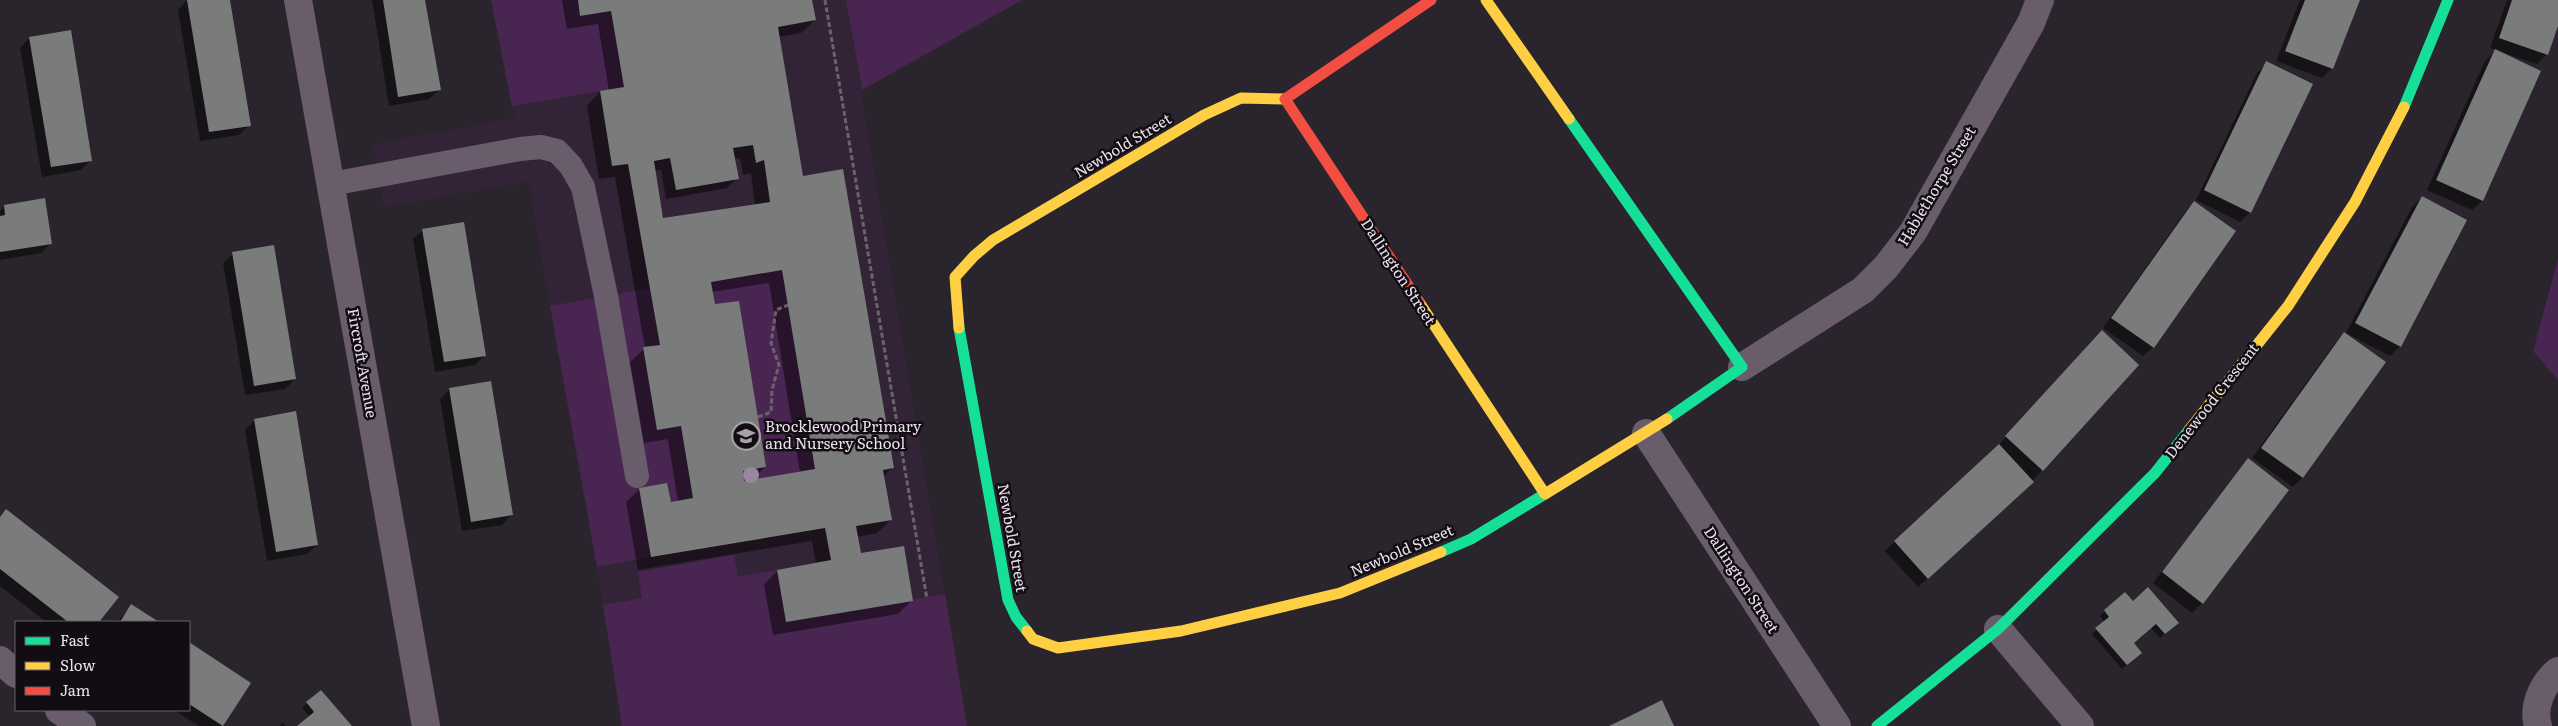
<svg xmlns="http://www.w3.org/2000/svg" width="2558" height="726" viewBox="0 0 2558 726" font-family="Literata,serif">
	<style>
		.built { fill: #332336 }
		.green { fill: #492652 }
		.shadow { fill: #0007; fill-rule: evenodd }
		.building { fill: #7a7b7b; fill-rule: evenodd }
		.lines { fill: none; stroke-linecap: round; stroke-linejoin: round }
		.path { stroke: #6b626d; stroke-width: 3; stroke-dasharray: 5 2.5; stroke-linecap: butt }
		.lane { stroke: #695d6c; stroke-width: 24 }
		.street { stroke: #695d6c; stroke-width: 28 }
		.fast { stroke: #16e098; stroke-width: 11 }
		.slow { stroke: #ffcf43; stroke-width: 11 }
		.jam { stroke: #f24e42; stroke-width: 11 }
		.tree { fill: #9a86a0 }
		.labels { text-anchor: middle; stroke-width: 5; stroke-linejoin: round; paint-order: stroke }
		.street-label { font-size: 15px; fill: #eae1ec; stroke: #120c13 }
		.poi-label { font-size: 15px; fill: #eae1ec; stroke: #120c13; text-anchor: start }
	</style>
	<rect width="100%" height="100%" fill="#2a242c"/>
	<path class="built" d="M491,0H846L967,726H622L603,605L528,182L384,207L372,144L514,118Z"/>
	<path class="green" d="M491,0H578L581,16L611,11L624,87L512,106Z
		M846,0H1022L862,90Z
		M2558,259V380L2533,351Z
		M782,270L815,469L744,481L743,471L766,467L739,301L715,304L711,282Z
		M650,288L660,345L643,348L657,429L681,426L693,498L671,502L667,483L640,488L651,557L597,567L550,306Z
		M734,555L738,577L777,570L786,622L945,594L967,726H622L603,605L642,598L638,572Z"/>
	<path class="shadow" d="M187,0H229L249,125L239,135L200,141L178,10Z
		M372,0H424L439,90L429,99L389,106Z
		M562,0H811L815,20L801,33L778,37L802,177L893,467L883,477L890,520L877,533L857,537L860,555L912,600L898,614L773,635L764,585L777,571L816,564L812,541L638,570L626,502L640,489L670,503L678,502L668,439L644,443L630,362L645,348L615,177L599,179L587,106L600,92L609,91L598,24L567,29ZM740,158L743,175L751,173L755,205L662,220L654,171L661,170L666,199L727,188L737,178L734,159ZM769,283L800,473L743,482V479L755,477L765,467L714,307L712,292Z
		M2300,0H2358L2332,68L2322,78L2276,61Z
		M2507,0H2558V23L2547,54L2537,64L2501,52L2500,53L2540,72L2482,201L2472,210L2427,190L2485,61L2496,50L2490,48Z
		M29,38L91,160L81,170L42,177L20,48Z
		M2267,63L2250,212L2240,222L2196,200L2257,73Z
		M2422,197L2400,346L2390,356L2346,333L2412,207Z
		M2194,202L2153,347L2143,356L2103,328L2185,212Z
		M5,206L51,243L41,253L0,260V211Z
		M423,230L485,355L475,365L435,372L413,239Z
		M233,254L295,379L285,389L245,395L223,263Z
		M2344,333L2385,362L2302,478L2293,487L2252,458L2335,343Z
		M2092,341L2042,470L2022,492L1918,587L1885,551L1997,447Z
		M450,389L511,515L502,525L462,531L440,399Z
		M255,420L317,545L307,554L267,561L245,430Z
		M2248,460L2202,603L2192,613L2153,583Z
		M6,510L118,597L98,622H46L0,586V517Z
		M2125,593L2132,603L2172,628L2160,638L2151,628L2133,643L2136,657L2122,669L2092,634L2104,622L2100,616Z
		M132,606L157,622H117Z
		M189,643L250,683L221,726H199L174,710H189Z
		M321,691L350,726H300L310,717L302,708Z
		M283,722L286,726H279Z"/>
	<path class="building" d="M187,0H230L251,126L209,132Z
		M383,0H425L441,90L398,97Z
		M578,0H812L816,20L778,27L803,176L843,169L894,468L883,470L892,520L856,526L861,553L904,546L913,601L786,622L777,570L831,560L825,528L651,557L639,488L667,483L671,502L693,498L681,426L657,430L643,347L660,345L628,164L612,166L600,91L624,87L611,11L580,16ZM753,145L756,163L764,160L770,202L663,218L654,161L670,158L676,190L739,179L733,148ZM782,270L815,469L744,481L743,471L766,467L739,301L715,304L711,282Z
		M2305,0H2360L2333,69L2285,51Z
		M2512,0H2558V26L2548,55L2499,38Z
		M71,30L92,161L51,167L29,37Z
		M2495,49L2541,71L2483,201L2436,180Z
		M2266,61L2313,84L2251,213L2204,190Z
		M2422,196L2467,220L2401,347L2355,323Z
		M45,198L52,244L0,252V216L5,215L4,205Z
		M2194,201L2236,231L2154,348L2111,318Z
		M464,222L486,356L444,362L422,229Z
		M274,245L296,379L254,386L232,252Z
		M2102,330L2139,365L2043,471L2005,436Z
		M2344,332L2386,362L2303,478L2261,448Z
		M491,381L513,515L471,522L449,388Z
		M296,411L318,545L276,552L254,419Z
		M1999,444L2034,482L1928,579L1894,541Z
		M2248,458L2289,490L2203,604L2162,572Z
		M6,509L119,597L99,622H68L0,569V517Z
		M2148,587L2179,623L2165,634L2156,624L2134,643L2142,653L2127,665L2095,628L2109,617L2104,610L2125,592L2133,601Z
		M131,604L159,622H120Z
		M189,642L251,683L223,726L189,704Z
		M321,690L352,726H297L314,712L306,702Z
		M1662,700L1674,726H1609L1630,716Z"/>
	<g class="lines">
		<path class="path" d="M825,0L927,599
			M758,417L771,412L772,390L779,365L771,343L776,310L788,305"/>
		<path class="lane" d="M331,184L520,149L541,147L557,151L571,166L583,187L606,296L637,476"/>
		<path class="street" d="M298,0L426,726
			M1742,367L1863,290L1886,267L1913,232L2031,23L2040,0
			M1646,433L1837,726
			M1998,629L2080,726
			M0,660L16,674
			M59,710L82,726
			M2538,726C2532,706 2543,683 2558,671"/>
		<path class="fast" d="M2404,107L2448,0
			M1569,119L1742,367L1667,419
			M959,328L1008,600L1016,617L1027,631
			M1441,552L1471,539L1545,494
			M1877,726L1998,629L2155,473L2189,430"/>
		<path class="slow" d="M1486,0L1569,119
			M1419,302L1545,494L1667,419
			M959,328L955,277L974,256L993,240L1204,115L1241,98L1285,99
			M2189,430L2288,306L2355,202L2404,107
			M1027,631L1033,639L1058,648L1181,631L1340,593L1441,552"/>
		<path class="jam" d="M1419,302L1285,99L1431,0"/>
	</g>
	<circle class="tree" cx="751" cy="475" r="8"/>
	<defs>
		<symbol id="school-ring" viewBox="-11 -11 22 22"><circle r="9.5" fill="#120c13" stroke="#a79fa9" stroke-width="1.5"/><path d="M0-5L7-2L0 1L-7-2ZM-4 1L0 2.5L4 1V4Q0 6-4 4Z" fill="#a79fa9"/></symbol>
	</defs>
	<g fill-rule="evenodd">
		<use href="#school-ring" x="730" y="420" width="32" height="32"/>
	</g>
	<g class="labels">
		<g class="street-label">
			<text transform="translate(1123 146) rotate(-31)" y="5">Newbold Street</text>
			<text transform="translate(1937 186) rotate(-59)" y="5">Hablethorpe Street</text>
			<text transform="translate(1398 272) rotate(57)" y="5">Dallington Street</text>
			<text transform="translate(362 363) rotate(80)" y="5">Fircroft Avenue</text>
			<text transform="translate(2212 401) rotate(-52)" y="5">Denewood Crescent</text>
			<text transform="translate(1012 538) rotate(80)" y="5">Newbold Street</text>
			<text transform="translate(1402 551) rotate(-23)" y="5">Newbold Street</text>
			<text transform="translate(1741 580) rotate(57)" y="5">Dallington Street</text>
		</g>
		<g class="poi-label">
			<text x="765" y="432">Brocklewood Primary<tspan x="765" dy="17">and Nursery School</tspan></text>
		</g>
	</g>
	<rect x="15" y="621" width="175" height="90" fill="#120c13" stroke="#68616a"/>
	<rect x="25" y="637" width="25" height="8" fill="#16e098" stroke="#68616a"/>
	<text x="60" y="646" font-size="15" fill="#eae1ec">Fast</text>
	<rect x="25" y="662" width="25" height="8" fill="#ffcf43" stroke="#68616a"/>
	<text x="60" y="671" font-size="15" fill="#eae1ec">Slow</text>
	<rect x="25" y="687" width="25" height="8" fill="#f24e42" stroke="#68616a"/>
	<text x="60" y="696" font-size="15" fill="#eae1ec">Jam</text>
</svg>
